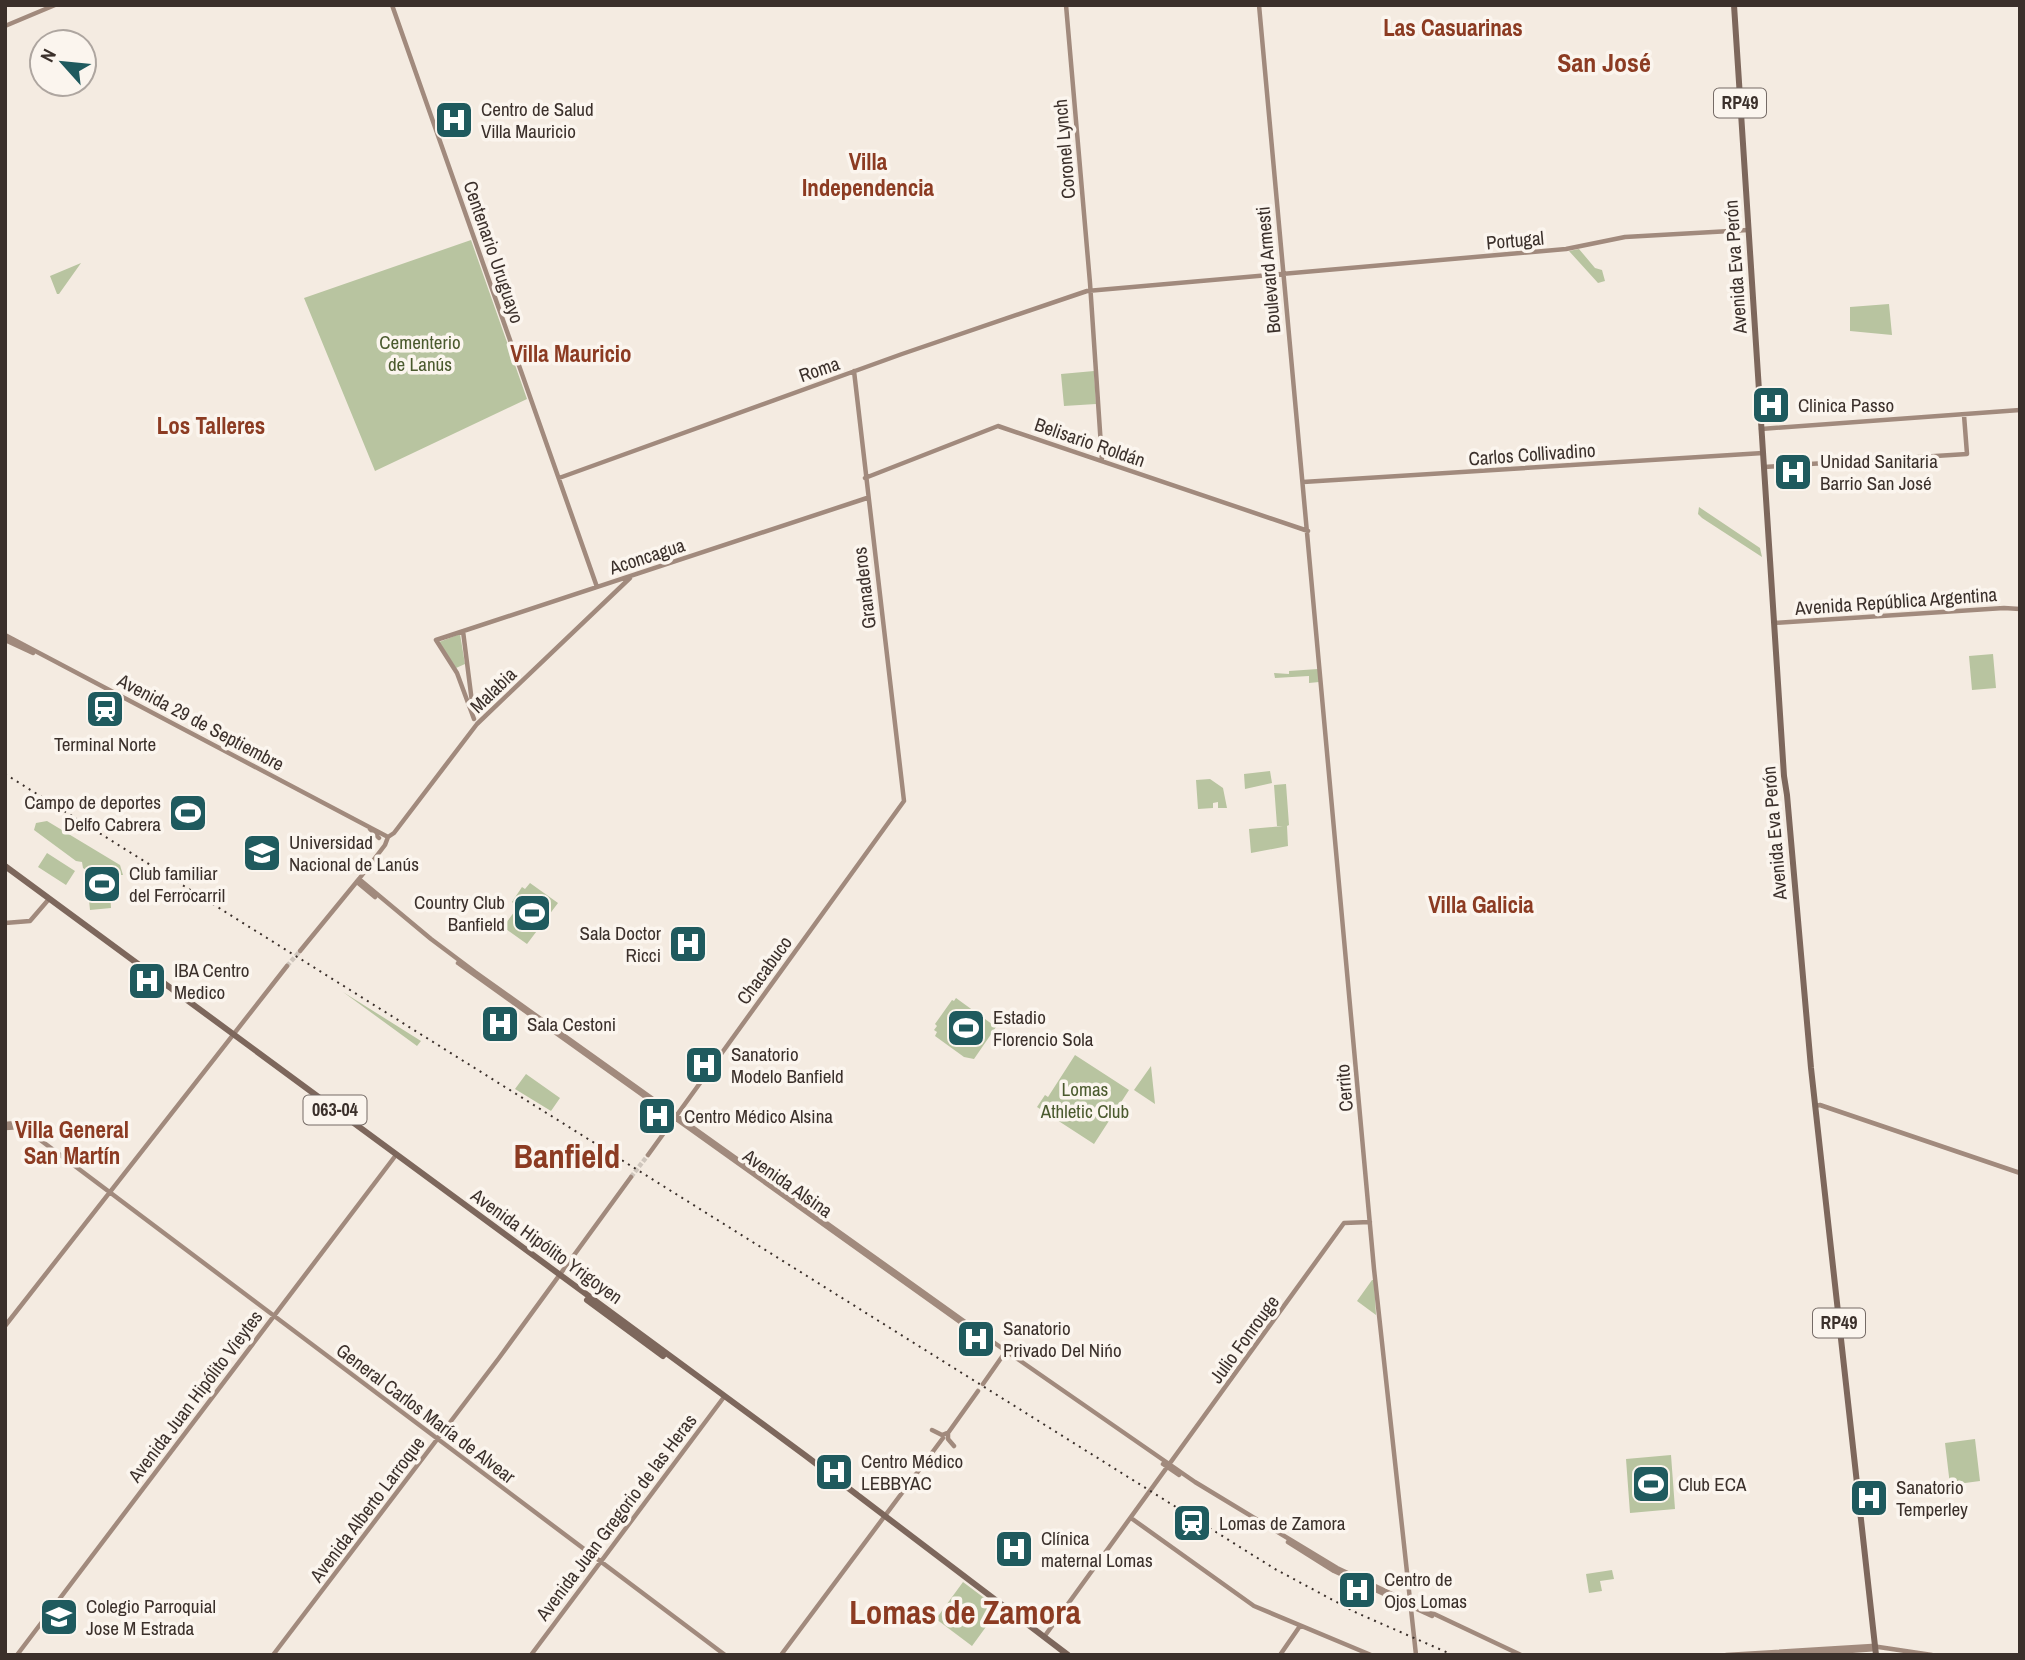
<svg xmlns="http://www.w3.org/2000/svg" width="2025" height="1660" viewBox="0 0 2025 1660" font-family="'Archivo Narrow',sans-serif">
	<style>
		.green { fill: #b8c4a0 }
		.lines { fill: none; stroke-linecap: round; stroke-linejoin: round }
		.secondary-tunnel { stroke: #cfc6bd; stroke-width: 4.5; stroke-dasharray: 4.5 2; stroke-linecap: butt }
		.secondary { stroke: #a18a7d; stroke-width: 4.5 }
		.primary { stroke: #7d675c; stroke-width: 6 }
		.rail { stroke: #3b302b; stroke-width: 2; stroke-dasharray: 2 5; stroke-linecap: butt }
		.labels { text-anchor: middle; stroke-width: 7; stroke-linejoin: round; paint-order: stroke }
		.shield { fill: #fbf5ee; stroke: #756b66; stroke-width: 2 }
		.shield-label { font-size: 18px; font-weight: bold; fill: #3b302b }
		.poi-label { font-size: 19px; fill: #3b302b; stroke: #fbf5ee; text-anchor: start }
		.street-label { font-size: 19px; fill: #3b302b; stroke: #fbf5ee }
		.park-label { font-size: 19px; fill: #4a5a2e; stroke: #fbf5ee }
		.quarter-label { font-size: 23px; font-weight: bold; fill: #8c3b22; stroke: #fbf5ee }
		.district-label { font-size: 26px; font-weight: bold; fill: #8c3b22; stroke: #fbf5ee }
		.town-label { font-size: 33px; font-weight: bold; fill: #8c3b22; stroke: #fbf5ee }
	</style>
	<rect width="100%" height="100%" fill="#f4ebe1"/>
	<path class="green" d="M471,240L527,399L375,471L304,298Z
		M1579,249L1595,268L1602,270L1605,281L1598,283L1569,251Z
		M81,263L59,294H57L50,276Z
		M1889,304L1892,335L1850,331V307Z
		M1094,371L1096,404L1064,406L1061,374Z
		M1699,507L1760,548L1762,557L1702,518L1698,514Z
		M460,634L465,664L456,668L439,642Z
		M1993,654L1996,688L1972,690L1969,656Z
		M1318,669L1319,682L1309,683V676L1275,678L1274,673L1289,674V671Z
		M1270,771L1272,783L1245,789L1244,774Z
		M1210,779L1223,788L1227,808H1218V802L1213,803V808L1198,809L1196,780Z
		M1286,784L1289,825L1287,826L1288,846L1251,853L1249,829L1283,826H1277L1274,785Z
		M186,798L202,808L189,828L173,818Z
		M47,821L120,865L123,875H116L117,892L110,893L111,908L90,910L86,870L83,868L82,862L76,861L34,830L36,823Z
		M47,853L75,871L66,885L38,867Z
		M530,883L558,903L527,944L503,927L518,907L512,902L522,887L525,889Z
		M343,992L421,1041L417,1046Z
		M956,998L996,1027L974,1059L964,1057L935,1036L937,1032L934,1030L937,1026L935,1024L952,1000L954,1001Z
		M1075,1055L1129,1090L1094,1144L1037,1107L1045,1095L1048,1097Z
		M1151,1066L1155,1104L1134,1090Z
		M526,1074L560,1098L551,1111L515,1089Z
		M1372,1280H1374L1376,1315L1357,1301Z
		M1975,1439L1980,1481L1950,1485L1945,1443Z
		M1671,1455L1675,1509L1630,1513L1626,1459Z
		M1612,1570L1614,1579L1600,1581L1602,1591L1589,1593L1586,1574Z
		M963,1582L999,1609L972,1646L936,1619Z"/>
	<g class="lines">
		<path class="secondary-tunnel" d="M287,966L300,951
			M631,1177L648,1155"/>
		<path class="secondary" d="M392,5L597,587
			M1066,5L1090,283L1102,461
			M1259,5L1374,1269L1416,1655
			M5,26L55,5
			M1761,429L2020,410
			M1764,467L1967,454L1964,415
			M559,478L902,354L1087,291L1566,249L1625,237L1748,230
			M865,478L998,426L1308,531
			M1303,482L1763,453
			M1774,623L2004,608L2020,609
			M463,631L473,710
			M5,635L388,837
			M5,640L33,653
			M474,719L457,673L436,640L867,498
			M370,829L379,838
			M388,837L394,833L477,724L630,578
			M359,879L431,939L475,972L996,1344L1195,1482L1337,1568L1521,1655
			M357,882L375,897
			M5,923L30,921L49,899
			M300,951L359,879L385,845L388,837
			M458,963L981,1337
			M1815,1106L1820,1105L2020,1173
			M5,1124L16,1123L23,1127L725,1655
			M5,1128L22,1127
			M648,1155L904,801L854,371
			M5,1326L287,966
			M983,1384L1006,1351
			M932,1430L942,1435L947,1433
			M954,1446L948,1439V1433L978,1391
			M1163,1464L1179,1475
			M1131,1518L1254,1606L1371,1655
			M1288,1542L1334,1571L1432,1616
			M1044,1637L1344,1223L1370,1222
			M17,1655L396,1155
			M273,1655L499,1358L631,1177
			M531,1655L724,1397
			M781,1655L943,1438
			M1280,1655L1300,1626
			M1726,1655L1872,1646L1932,1655
			M1795,1655L1876,1649"/>
		<path class="primary" d="M1734,5L1784,776L1787,795L1811,1068L1876,1655
			M5,866L806,1456L1068,1655
			M587,1300L663,1356"/>
		<path class="rail" d="M5,774L1275,1569L1357,1613L1453,1655"/>
	</g>
	<defs>
		<symbol id="hospital-square" viewBox="-11 -11 22 22"><rect x="-9" y="-9" width="18" height="18" rx="4" fill="#1f5a5e" stroke="#fbf5ee"/><path d="M-5-5h3v3.5h4V-5h3V5h-3V1.5h-4V5h-3Z" fill="#fff"/></symbol>
		<symbol id="station-square" viewBox="-11 -11 22 22"><rect x="-9" y="-9" width="18" height="18" rx="4" fill="#1f5a5e" stroke="#fbf5ee"/><path d="M-3-6H3Q5-6 5-4V2Q5 4 3 4L4.5 6H3L1.5 4h-3L-3 6H-4.5L-3 4Q-5 4-5 2V-4Q-5-6-3-6ZM-3.5-4v3h7v-3ZM-3.5 1v1.5H-2V1ZM2 1v1.5H3.5V1Z" fill="#fff"/></symbol>
		<symbol id="stadium-square" viewBox="-11 -11 22 22"><rect x="-9" y="-9" width="18" height="18" rx="4" fill="#1f5a5e" stroke="#fbf5ee"/><path d="M0-5a6.5 5 0 1 0 0 10a6.5 5 0 1 0 0-10ZM-3.5-1.8h7v3.6h-7Z" fill="#fff"/></symbol>
		<symbol id="university-square" viewBox="-11 -11 22 22"><rect x="-9" y="-9" width="18" height="18" rx="4" fill="#1f5a5e" stroke="#fbf5ee"/><path d="M0-5L7-2L0 1L-7-2ZM-4 1L0 2.5L4 1V4Q0 6-4 4Z" fill="#fff"/></symbol>
	</defs>
	<g fill-rule="evenodd">
		<use href="#hospital-square" x="432" y="98" width="44" height="44"/>
		<use href="#hospital-square" x="1749" y="383" width="44" height="44"/>
		<use href="#hospital-square" x="1771" y="450" width="44" height="44"/>
		<use href="#station-square" x="83" y="687" width="44" height="44"/>
		<use href="#stadium-square" x="166" y="791" width="44" height="44"/>
		<use href="#university-square" x="240" y="831" width="44" height="44"/>
		<use href="#stadium-square" x="80" y="862" width="44" height="44"/>
		<use href="#stadium-square" x="510" y="891" width="44" height="44"/>
		<use href="#hospital-square" x="666" y="922" width="44" height="44"/>
		<use href="#hospital-square" x="125" y="959" width="44" height="44"/>
		<use href="#hospital-square" x="478" y="1002" width="44" height="44"/>
		<use href="#stadium-square" x="944" y="1006" width="44" height="44"/>
		<use href="#hospital-square" x="682" y="1043" width="44" height="44"/>
		<use href="#hospital-square" x="635" y="1094" width="44" height="44"/>
		<use href="#hospital-square" x="954" y="1317" width="44" height="44"/>
		<use href="#hospital-square" x="812" y="1450" width="44" height="44"/>
		<use href="#stadium-square" x="1629" y="1462" width="44" height="44"/>
		<use href="#hospital-square" x="1847" y="1476" width="44" height="44"/>
		<use href="#station-square" x="1170" y="1501" width="44" height="44"/>
		<use href="#hospital-square" x="992" y="1527" width="44" height="44"/>
		<use href="#hospital-square" x="1335" y="1568" width="44" height="44"/>
		<use href="#university-square" x="37" y="1595" width="44" height="44"/>
	</g>
	<g class="labels">
		<g class="shield">
			<rect x="1714" y="88.5" width="52" height="29" rx="5"/>
			<rect x="303.5" y="1095.5" width="63" height="29" rx="5"/>
			<rect x="1813" y="1308.5" width="52" height="29" rx="5"/>
		</g>
		<g class="shield-label">
			<text x="1740" y="109">RP49</text>
			<text x="335" y="1116">063-04</text>
			<text x="1839" y="1329">RP49</text>
		</g>
		<g class="poi-label">
			<text x="481" y="116">Centro de Salud<tspan x="481" dy="22">Villa Mauricio</tspan></text>
			<text x="1798" y="412">Clinica Passo</text>
			<text x="1820" y="468">Unidad Sanitaria<tspan x="1820" dy="22">Barrio San José</tspan></text>
			<text x="105" y="751" text-anchor="middle">Terminal Norte</text>
			<text x="161" y="809" text-anchor="end">Campo de deportes<tspan x="161" dy="22">Delfo Cabrera</tspan></text>
			<text x="289" y="849">Universidad<tspan x="289" dy="22">Nacional de Lanús</tspan></text>
			<text x="129" y="880">Club familiar<tspan x="129" dy="22">del Ferrocarril</tspan></text>
			<text x="505" y="909" text-anchor="end">Country Club<tspan x="505" dy="22">Banfield</tspan></text>
			<text x="661" y="940" text-anchor="end">Sala Doctor<tspan x="661" dy="22">Ricci</tspan></text>
			<text x="174" y="977">IBA Centro<tspan x="174" dy="22">Medico</tspan></text>
			<text x="993" y="1024">Estadio<tspan x="993" dy="22">Florencio Sola</tspan></text>
			<text x="527" y="1031">Sala Cestoni</text>
			<text x="731" y="1061">Sanatorio<tspan x="731" dy="22">Modelo Banfield</tspan></text>
			<text x="684" y="1123">Centro Médico Alsina</text>
			<text x="1003" y="1335">Sanatorio<tspan x="1003" dy="22">Privado Del Nińo</tspan></text>
			<text x="861" y="1468">Centro Médico<tspan x="861" dy="22">LEBBYAC</tspan></text>
			<text x="1678" y="1491">Club ECA</text>
			<text x="1896" y="1494">Sanatorio<tspan x="1896" dy="22">Temperley</tspan></text>
			<text x="1219" y="1530">Lomas de Zamora</text>
			<text x="1041" y="1545">Clínica<tspan x="1041" dy="22">maternal Lomas</tspan></text>
			<text x="1384" y="1586">Centro de<tspan x="1384" dy="22">Ojos Lomas</tspan></text>
			<text x="86" y="1613">Colegio Parroquial<tspan x="86" dy="22">Jose M Estrada</tspan></text>
		</g>
		<g class="street-label">
			<text transform="translate(1064 149) rotate(-95)" y="7">Coronel Lynch</text>
			<text transform="translate(1515 240) rotate(-5)" y="7">Portugal</text>
			<text transform="translate(494 252) rotate(71)" y="7">Centenario Uruguayo</text>
			<text transform="translate(1735 267) rotate(-94)" y="7">Avenida Eva Perón</text>
			<text transform="translate(1268 270) rotate(-95)" y="7">Boulevard Armesti</text>
			<text transform="translate(819 369) rotate(-19)" y="7">Roma</text>
			<text transform="translate(1090 442) rotate(19)" y="7">Belisario Roldán</text>
			<text transform="translate(1532 454) rotate(-4)" y="7">Carlos Collivadino</text>
			<text transform="translate(647 556) rotate(-18)" y="7">Aconcagua</text>
			<text transform="translate(864 588) rotate(-97)" y="7">Granaderos</text>
			<text transform="translate(1896 601) rotate(-4)" y="7">Avenida República Argentina</text>
			<text transform="translate(493 690) rotate(-44)" y="7">Malabia</text>
			<text transform="translate(201 722) rotate(28)" y="7">Avenida 29 de Septiembre</text>
			<text transform="translate(1774 833) rotate(-95)" y="7">Avenida Eva Perón</text>
			<text transform="translate(764 970) rotate(-54)" y="7">Chacabuco</text>
			<text transform="translate(1344 1088) rotate(-95)" y="7">Cerrito</text>
			<text transform="translate(788 1183) rotate(35)" y="7">Avenida Alsina</text>
			<text transform="translate(547 1246) rotate(36)" y="7">Avenida Hipólito Yrigoyen</text>
			<text transform="translate(1244 1339) rotate(-54)" y="7">Julio Fonrouge</text>
			<text transform="translate(195 1396) rotate(-53)" y="7">Avenida Juan Hipólito Vieytes</text>
			<text transform="translate(426 1413) rotate(37)" y="7">General Carlos María de Alvear</text>
			<text transform="translate(367 1509) rotate(-53)" y="7">Avenida Alberto Larroque</text>
			<text transform="translate(616 1517) rotate(-53)" y="7">Avenida Juan Gregorio de las Heras</text>
		</g>
		<g class="park-label">
			<text x="420" y="349">Cementerio<tspan x="420" dy="22">de Lanús</tspan></text>
			<text x="1085" y="1096">Lomas<tspan x="1085" dy="22">Athletic Club</tspan></text>
		</g>
		<g class="quarter-label">
			<text x="1453" y="36">Las Casuarinas</text>
			<text x="868" y="170">Villa<tspan x="868" dy="26">Independencia</tspan></text>
			<text x="571" y="362">Villa Mauricio</text>
			<text x="211" y="434">Los Talleres</text>
			<text x="1481" y="913">Villa Galicia</text>
			<text x="72" y="1138">Villa General<tspan x="72" dy="26">San Martín</tspan></text>
		</g>
		<g class="district-label">
			<text x="1604" y="72">San José</text>
		</g>
		<g class="town-label">
			<text x="567" y="1168">Banfield</text>
			<text x="965" y="1624">Lomas de Zamora</text>
		</g>
	</g>
	<rect width="2025" height="1660" fill="none" stroke="#3b302b" stroke-width="14"/>
	<g transform="translate(63 63) rotate(297)"><circle r="33" fill="#fbf5ee" stroke="#aea6a0" stroke-width="2"/>
	<path d="M0-5L12 26L0 18L-12 26Z" fill="#1f5a5e"/>
	<text y="-10" font-size="19" font-weight="bold" text-anchor="middle" fill="#3b302b">N</text>
	</g>
</svg>
